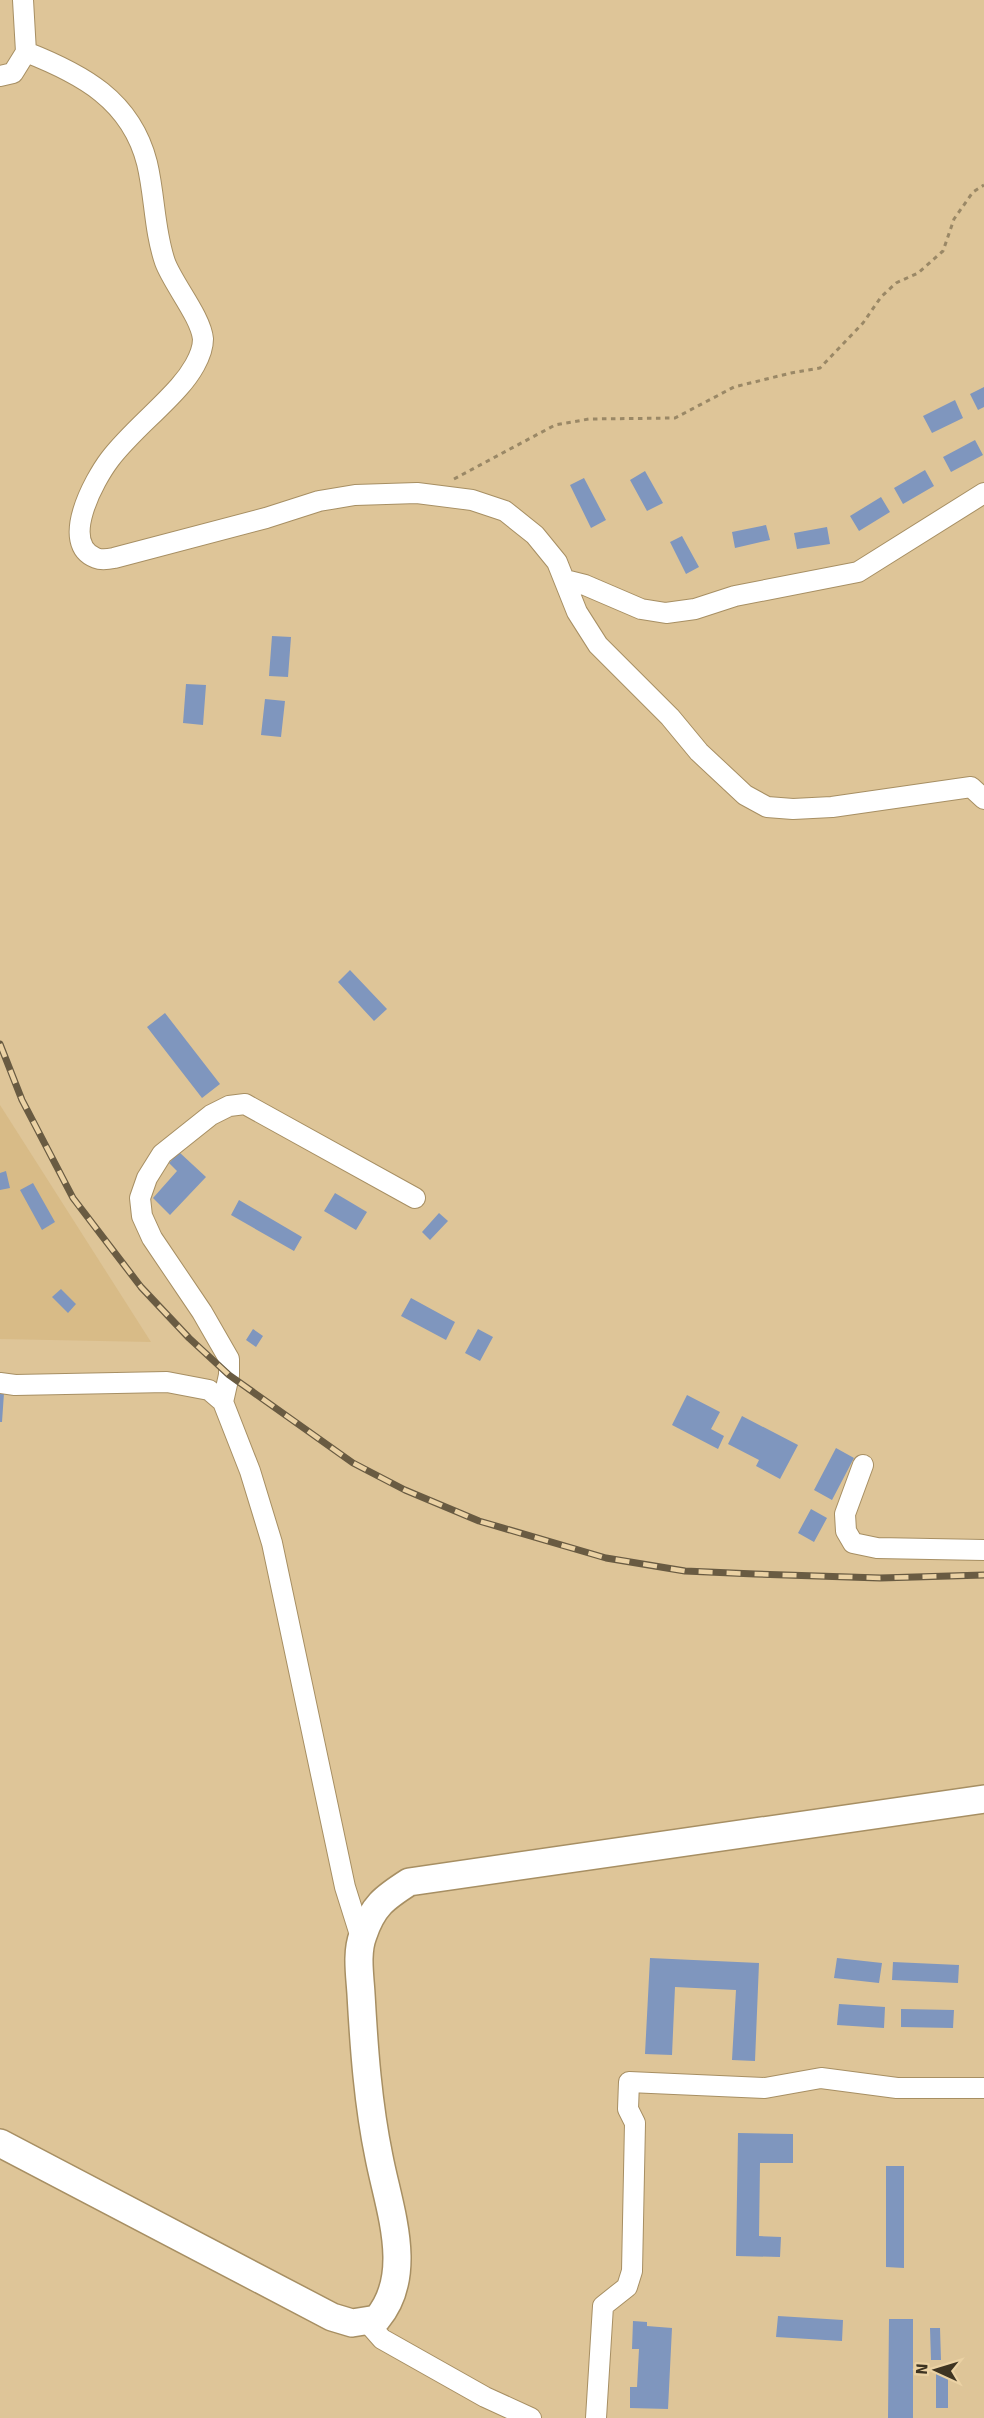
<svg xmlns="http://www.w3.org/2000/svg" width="984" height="2418" viewBox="0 0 984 2418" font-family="Signika,sans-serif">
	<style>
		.built { fill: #d8bb87 }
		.building { fill: #7f96be }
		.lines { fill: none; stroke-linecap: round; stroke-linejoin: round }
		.street-casing { stroke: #a78f63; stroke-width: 22 }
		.secondary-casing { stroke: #a78f63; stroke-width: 30 }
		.path { stroke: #9a8866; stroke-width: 3; stroke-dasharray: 4.5 4.5; stroke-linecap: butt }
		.street { stroke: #fff; stroke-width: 20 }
		.secondary { stroke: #fff; stroke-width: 27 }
		.rail-casing { stroke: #695b42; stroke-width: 7 }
		.rail { stroke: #ebd2a4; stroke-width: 4.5; stroke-dasharray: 14; stroke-linecap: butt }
	</style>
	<rect width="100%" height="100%" fill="#dec598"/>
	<path class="built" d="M0,1105L151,1342L0,1339Z"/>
	<path class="building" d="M984,387V407L978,410L970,394Z
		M955,400L963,418L932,433L923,416Z
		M975,440L983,455L951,472L943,457Z
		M925,470L934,486L903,504L894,488Z
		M645,471L663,503L647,511L630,480Z
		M584,478L606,520L591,528L570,485Z
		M881,497L890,512L859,531L850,516Z
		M766,525L770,540L735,548L732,532Z
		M827,527L830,544L797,549L794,533Z
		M682,536L699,567L686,574L670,542Z
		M272,636L291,637L288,677L269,676Z
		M186,684L206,685L203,725L183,723Z
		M265,699L285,701L281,737L261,735Z
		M350,970L387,1009L374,1021L338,982Z
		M165,1013L220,1084L202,1098L147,1027Z
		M179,1152L206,1177L170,1215L153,1198L177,1171L169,1163Z
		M6,1171L10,1188L0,1190V1173Z
		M33,1183L55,1222L42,1230L20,1190Z
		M335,1193L367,1212L356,1230L324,1211Z
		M239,1200L302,1237L294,1251L231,1215Z
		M439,1213L448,1221L430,1240L422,1232Z
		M61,1289L76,1304L68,1313L52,1297Z
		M411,1298L455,1322L446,1340L401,1316Z
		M253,1329L263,1336L256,1347L246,1340Z
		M478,1329L493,1337L480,1361L465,1353Z
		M0,1392L4,1393L2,1422H0Z
		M687,1395L720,1412L711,1429L724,1436L718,1449L672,1425Z
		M742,1416L798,1445L780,1479L756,1466L759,1460L728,1444Z
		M836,1448L854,1458L832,1500L814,1490Z
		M811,1509L827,1518L814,1542L798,1533Z
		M650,1958L759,1963L755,2061L732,2060L736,1990L675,1987L672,2055L645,2054Z
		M837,1958L882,1963L879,1983L834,1978Z
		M893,1962L959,1965L958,1983L892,1980Z
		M839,2004L885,2007L884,2028L837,2025Z
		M901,2009L954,2010L953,2028L901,2027Z
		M738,2133L793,2134V2163H760L759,2236L781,2237L780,2257L736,2256Z
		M886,2166H904V2268L886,2267Z
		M778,2316L843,2320L842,2341L776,2337Z
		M889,2319H913V2418H888Z
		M633,2321L647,2322V2326L672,2328L668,2409L630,2408V2387H637L639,2349H632Z
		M930,2328H940L941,2360H931Z
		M936,2366H948V2408H936Z"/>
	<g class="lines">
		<defs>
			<path id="street" d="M26,52C82,74 131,100 147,163C155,196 154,230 165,262C173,284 201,317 203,339C203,356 189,376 179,387C157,412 130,433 110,459C94,480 59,544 96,558C101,560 109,559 114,558L266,518L319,501L355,495L417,493L472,500L505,511L535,535L557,562L577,612L598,645L670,717L699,752L745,795L767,807L793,809L832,807L971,787L984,799
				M0,76L13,73L26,52L23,0
				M565,580L585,585L641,609L666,613L695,609L735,596L858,572L984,493
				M0,1383L15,1385L167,1382L209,1390L223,1402
				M863,1465L845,1514L846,1531L853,1543L877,1548L984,1550
				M361,1938L345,1887L272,1543L250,1471L223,1402L229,1375V1359L202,1312L152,1238L142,1216L140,1198L147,1178L162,1154L211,1115L229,1106L245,1104L415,1198
				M367,2322L382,2339L485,2397L531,2418
				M596,2418L603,2306L627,2287L632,2271L635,2123L628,2109L629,2082L765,2088L821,2078L897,2088H984"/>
			<path id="secondary" d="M0,2143L332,2317L352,2323L377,2319C415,2274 389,2209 379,2157C368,2104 364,2048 361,1994C360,1976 356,1953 363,1935C373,1906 384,1898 409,1882L984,1799"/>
		</defs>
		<use href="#street" class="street-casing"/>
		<use href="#secondary" class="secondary-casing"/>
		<path class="path" d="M454,479L555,425L589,419L675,418L734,387L791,373L820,368L863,323L881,297L896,283L918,273L943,251L954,219L973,192L984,185"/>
		<use href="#street" class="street"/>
		<use href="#secondary" class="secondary"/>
		<defs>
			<path id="rail" d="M0,1044L22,1100L73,1198L141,1287L189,1338L229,1375L353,1463L405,1490L479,1521L606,1558L685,1571L755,1574L880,1578L984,1575"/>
		</defs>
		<use href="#rail" class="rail-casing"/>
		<use href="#rail" class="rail"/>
	</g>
	<g transform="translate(936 2370) rotate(274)" stroke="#ebd2a4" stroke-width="4.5" paint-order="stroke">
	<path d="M0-4.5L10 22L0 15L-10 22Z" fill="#3e3422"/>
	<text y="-9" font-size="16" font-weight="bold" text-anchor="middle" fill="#3e3422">N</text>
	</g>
</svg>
